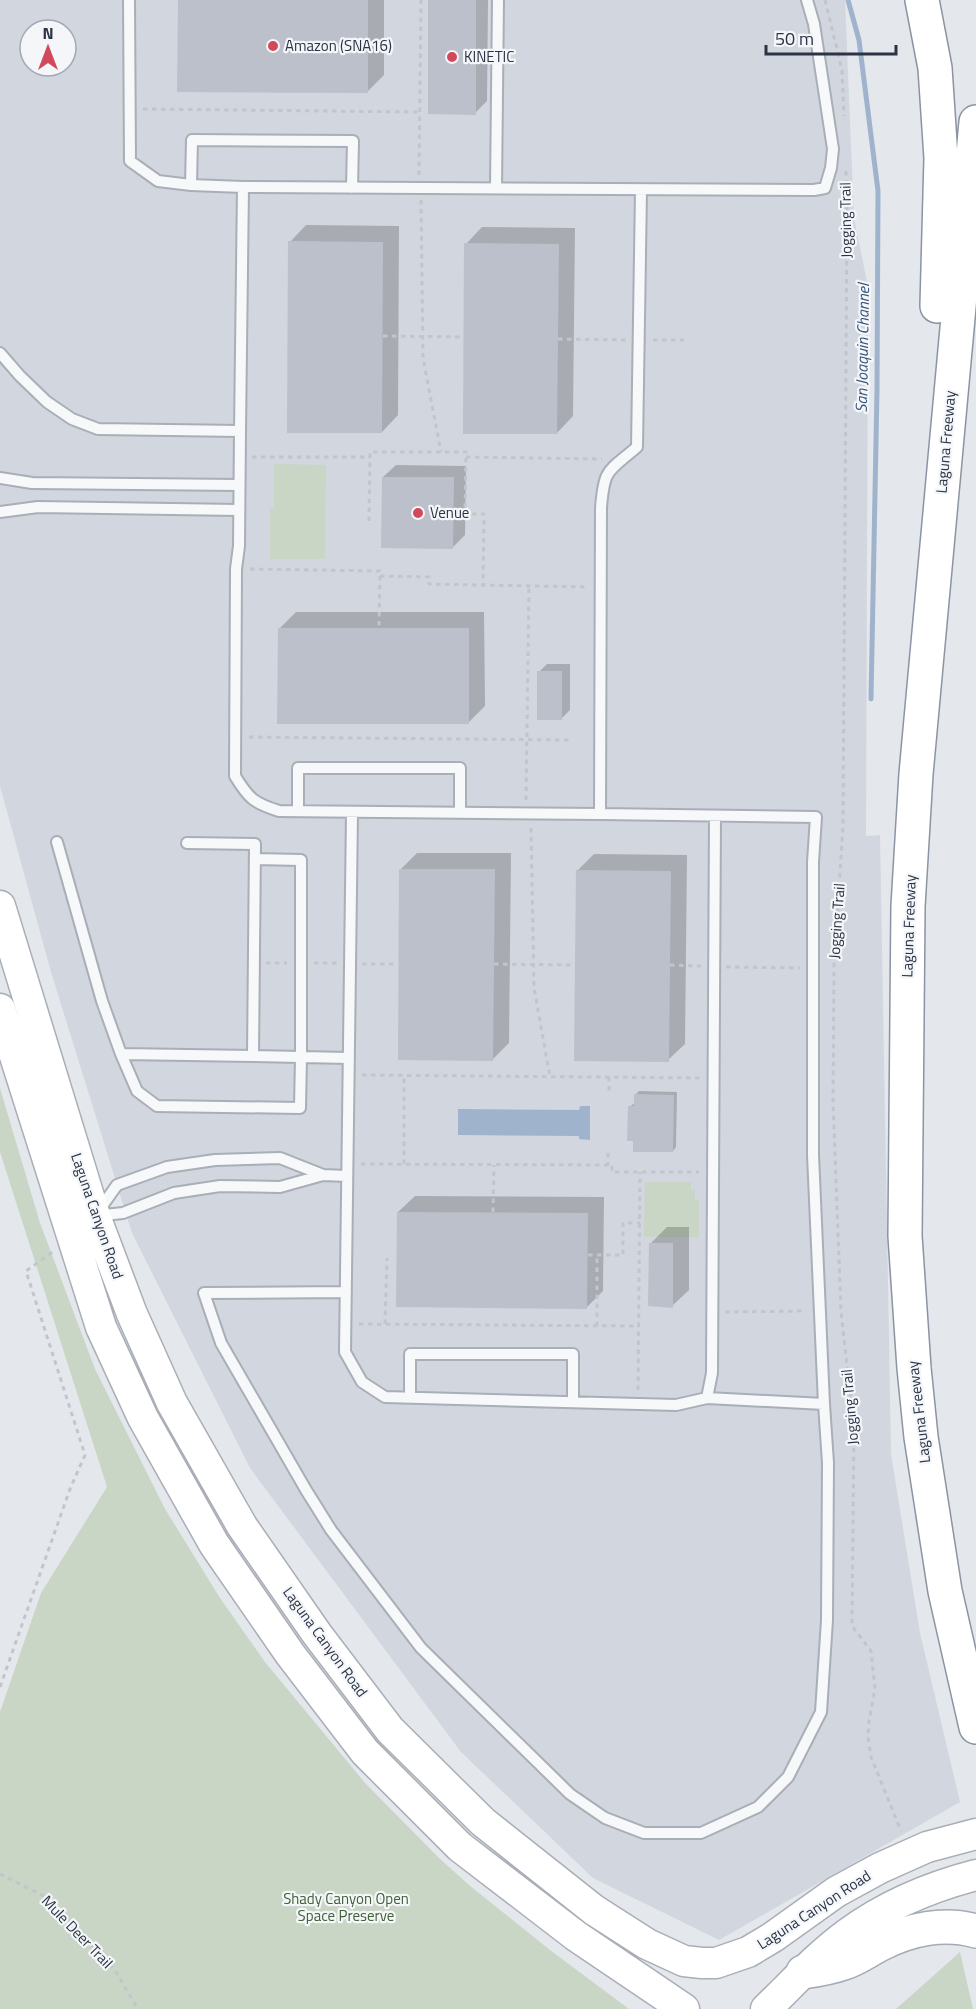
<svg xmlns="http://www.w3.org/2000/svg" width="976" height="2009" viewBox="0 0 976 2009" font-family="'Titillium Web',sans-serif">
	<style>
		.built { fill: #d2d6de; fill-rule: evenodd }
		.green { fill: #c9d6c5 }
		.water { fill: #9fb4cc }
		.shadow { fill: #0003 }
		.lines { fill: none; stroke-linecap: round; stroke-linejoin: round }
		.stream { stroke: #9fb4cc; stroke-width: 5 }
		.building { fill: #bbc0ca }
		.lane-casing { stroke: #a9aeb7; stroke-width: 14 }
		.secondary-casing { stroke: #a9aeb7; stroke-width: 33 }
		.primary-casing { stroke: #a3abb8; stroke-width: 36 }
		.highway-casing { stroke: #8b94a3; stroke-width: 36 }
		.path { stroke: #c2c5cb; stroke-width: 3; stroke-dasharray: 4.5 4.5; stroke-linecap: butt }
		.lane { stroke: #f7f8fa; stroke-width: 10 }
		.secondary { stroke: #fff; stroke-width: 30 }
		.primary { stroke: #fff; stroke-width: 33 }
		.highway { stroke: #fff; stroke-width: 33 }
		.poi-dot { fill: #d1495b; stroke: #f4f6f9; stroke-width: 2 }
		.labels { text-anchor: middle; stroke-width: 4.5; stroke-linejoin: round; paint-order: stroke }
		.poi-label { font-size: 15px; fill: #2b3445; stroke: #f4f6f9; text-anchor: start }
		.street-label { font-size: 15px; fill: #2b3445; stroke: #f4f6f9 }
		.park-label { font-size: 15px; fill: #3f6138; stroke: #f4f6f9 }
		.water-label { font-size: 16px; font-style: italic; fill: #34527a; stroke: #f4f6f9 }
	</style>
	<rect width="100%" height="100%" fill="#e4e7ec"/>
	<path class="built" d="M0,0H845L854,218L868,287L866,836L880,835L891,1454L920,1633L960,1802L719,1940L593,1878L461,1752L250,1468L132,1233L51,972L0,786ZM30,30H66V66H30Z"/>
	<path class="green" d="M274,464L326,465L325,559H270V508H274Z
		M0,1088L40,1223L95,1369L165,1509L220,1598L265,1662L365,1783L439,1858L469,1885L550,1950L629,2009H0V1712L41,1593L107,1487L0,1152Z
		M645,1182H691V1190H695V1200H699V1237H644Z
		M960,1952L973,2009H896Z"/>
	<path class="water" d="M580,1106H590V1140L579,1139V1136L458,1135V1109L579,1110Z"/>
	<path class="shadow" d="M179,0H384V75L367,92Z
		M430,0H488L487,101L475,113Z
		M306,225L399,226L398,415L382,432L290,242Z
		M482,227L575,228L573,416L557,433L466,244Z
		M396,465L466,466L465,535L453,547L383,477Z
		M296,612H484L485,706L468,723L280,628Z
		M547,664H570V710L562,718L539,672Z
		M417,853H511L509,1043L493,1059L401,869Z
		M594,854L687,855L685,1044L668,1060L577,871Z
		M639,1091L677,1092L676,1147L673,1151L629,1107L635,1103V1095Z
		M415,1196L604,1197L603,1291L587,1307L398,1212Z
		M667,1227H689V1290L672,1306L651,1243Z"/>
	<g class="lines">
		<path class="stream" d="M848,0L859,40L878,191L877,390L871,699"/>
	</g>
	<path class="building" d="M178,0H368V93L177,92Z
		M428,0H476V115L428,114Z
		M288,241L383,242L382,433H287Z
		M464,243L559,244L557,434H463Z
		M382,477H454L453,549L381,548Z
		M278,628H469V724H277Z
		M537,671H562V720H537Z
		M399,869H495L493,1061L398,1060Z
		M576,870L671,871L669,1062L574,1061Z
		M634,1094L674,1095L673,1152H633V1141H627L628,1106H634Z
		M397,1212L588,1213L587,1309L396,1307Z
		M649,1243H673V1308L648,1306Z"/>
	<g class="lines">
		<defs>
			<path id="lane" d="M129,0L130,161L158,181L191,185L243,187L814,190L825,188L831,168L833,149L814,24L807,0
				M191,185L192,140L353,141L352,188
				M496,188L498,0
				M0,353L20,376L47,402L72,419L98,429L240,431L243,187
				M240,431L239,546L236,569L235,776C249,799 254,803 279,811L600,814L601,508C604,468 608,472 637,447L641,190
				M0,478L32,483L239,485
				M0,512L38,507L239,510
				M298,811V768H460V813
				M352,812L345,1352L362,1382L385,1397L676,1405L707,1398L712,1373L715,816
				M600,814L816,817L813,862V1155L824,1404
				M57,842L102,1001L121,1054
				M187,843L255,844L253,1056L121,1054L137,1091L157,1106L300,1108L301,1057L253,1056
				M255,859L301,860V1057L349,1058
				M280,1158L323,1175L280,1187L220,1186L174,1193L123,1213L95,1216L117,1185L167,1167L215,1160Z
				M323,1175L347,1176
				M346,1292L204,1293L221,1343L306,1490L331,1530L421,1648L570,1794L605,1818L644,1833H701L758,1807L788,1777L821,1712L827,1620L828,1463L824,1404L707,1398
				M410,1398V1354H573V1402"/>
			<path id="secondary" d="M0,906L95,1216L132,1314L172,1403L242,1526L317,1634L390,1730L483,1822L594,1910L647,1944L684,1961L702,1963H716L748,1952L773,1937L836,1892L880,1868L927,1847L976,1834
				M0,1009L101,1327L143,1418L214,1544L290,1654L365,1752L460,1847L576,1936L684,2009
				M766,2009C792,1984 817,1956 847,1934C885,1906 930,1887 976,1875"/>
			<path id="primary" d="M803,1972C817,1970 830,1968 844,1963C857,1959 869,1950 881,1944C910,1929 944,1922 976,1931"/>
			<path id="highway" d="M922,0L935,68L941,158L937,306
				M976,122L916,774L908,906L905,1236L914,1368L921,1437L945,1591L976,1727"/>
		</defs>
		<use href="#lane" class="lane-casing"/>
		<use href="#secondary" class="secondary-casing"/>
		<use href="#primary" class="primary-casing"/>
		<use href="#highway" class="highway-casing"/>
		<path class="path" d="M825,0L842,70L844,116
			M143,109L420,112
			M846,171L847,212L843,826L834,965L833,1101L841,1312L854,1428L852,1626L871,1651L875,1689L869,1721L868,1737L871,1757L901,1831
			M419,175L421,0
			M421,200L423,358L441,452
			M383,336L464,337
			M558,339L626,340
			M653,340H684
			M252,457H370
			M466,457L602,459
			M369,521L370,452H466L465,514H484L483,586
			M250,569L380,571L379,628
			M380,576L429,577V584L587,587
			M249,737L571,740
			M526,800L529,586
			M531,828L534,988L550,1077
			M266,963H287
			M314,963H338
			M362,964H398
			M494,964L575,965
			M670,965L701,966
			M726,967L800,968
			M362,1075L701,1078
			M609,1077V1094
			M608,1153V1165
			M361,1164L612,1165V1172H699
			M404,1164V1076
			M493,1212L494,1165
			M588,1255H623V1223H640
			M725,1312L806,1311
			M359,1324L639,1326
			M385,1324L387,1258
			M597,1326V1255
			M638,1390L640,1172
			M0,1687L70,1489L85,1455L26,1271L54,1251
			M0,1874L48,1898L116,1972L138,2009"/>
		<use href="#lane" class="lane"/>
		<use href="#secondary" class="secondary"/>
		<use href="#primary" class="primary"/>
		<use href="#highway" class="highway"/>
	</g>
	<g class="poi-dot">
		<circle cx="273" cy="46" r="6"/>
		<circle cx="452" cy="57" r="6"/>
		<circle cx="418" cy="513" r="6"/>
	</g>
	<g class="labels">
		<g class="poi-label">
			<text x="285" y="51">Amazon (SNA16)</text>
			<text x="464" y="62">KINETIC</text>
			<text x="430" y="518">Venue</text>
		</g>
		<g class="street-label">
			<text transform="translate(846 220) rotate(-91)" y="5">Jogging Trail</text>
			<text transform="translate(946 442) rotate(-85)" y="5">Laguna Freeway</text>
			<text transform="translate(837 921) rotate(-86)" y="5">Jogging Trail</text>
			<text transform="translate(909 926) rotate(-88)" y="5">Laguna Freeway</text>
			<text transform="translate(97 1216) rotate(71)" y="5">Laguna Canyon Road</text>
			<text transform="translate(850 1407) rotate(-95)" y="5">Jogging Trail</text>
			<text transform="translate(919 1412) rotate(-97)" y="5">Laguna Freeway</text>
			<text transform="translate(325 1642) rotate(54)" y="5">Laguna Canyon Road</text>
			<text transform="translate(814 1910) rotate(-33)" y="5">Laguna Canyon Road</text>
			<text transform="translate(77 1932) rotate(46)" y="5">Mule Deer Trail</text>
		</g>
		<g class="park-label">
			<text x="346" y="1904">Shady Canyon Open<tspan x="346" dy="17">Space Preserve</tspan></text>
		</g>
		<g class="water-label">
			<text transform="translate(862 348) rotate(-89)" y="6">San Joaquin Channel</text>
		</g>
	</g>
	<g transform="translate(48 48)"><circle r="28" fill="#f4f6f9" stroke="#a4a8b1" stroke-width="1.5"/>
	<path d="M0-4.5L10 22L0 15L-10 22Z" fill="#d1495b"/>
	<text y="-9" font-size="16" font-weight="bold" text-anchor="middle" fill="#2b3445">N</text>
	</g>
	<path d="M766 45v9h130v-9" fill="none" stroke="#2b3445" stroke-width="3"/>
	<text x="775" y="45" font-size="18" fill="#2b3445" stroke="#f4f6f9" stroke-width="4.5" paint-order="stroke">50 m</text>
</svg>
